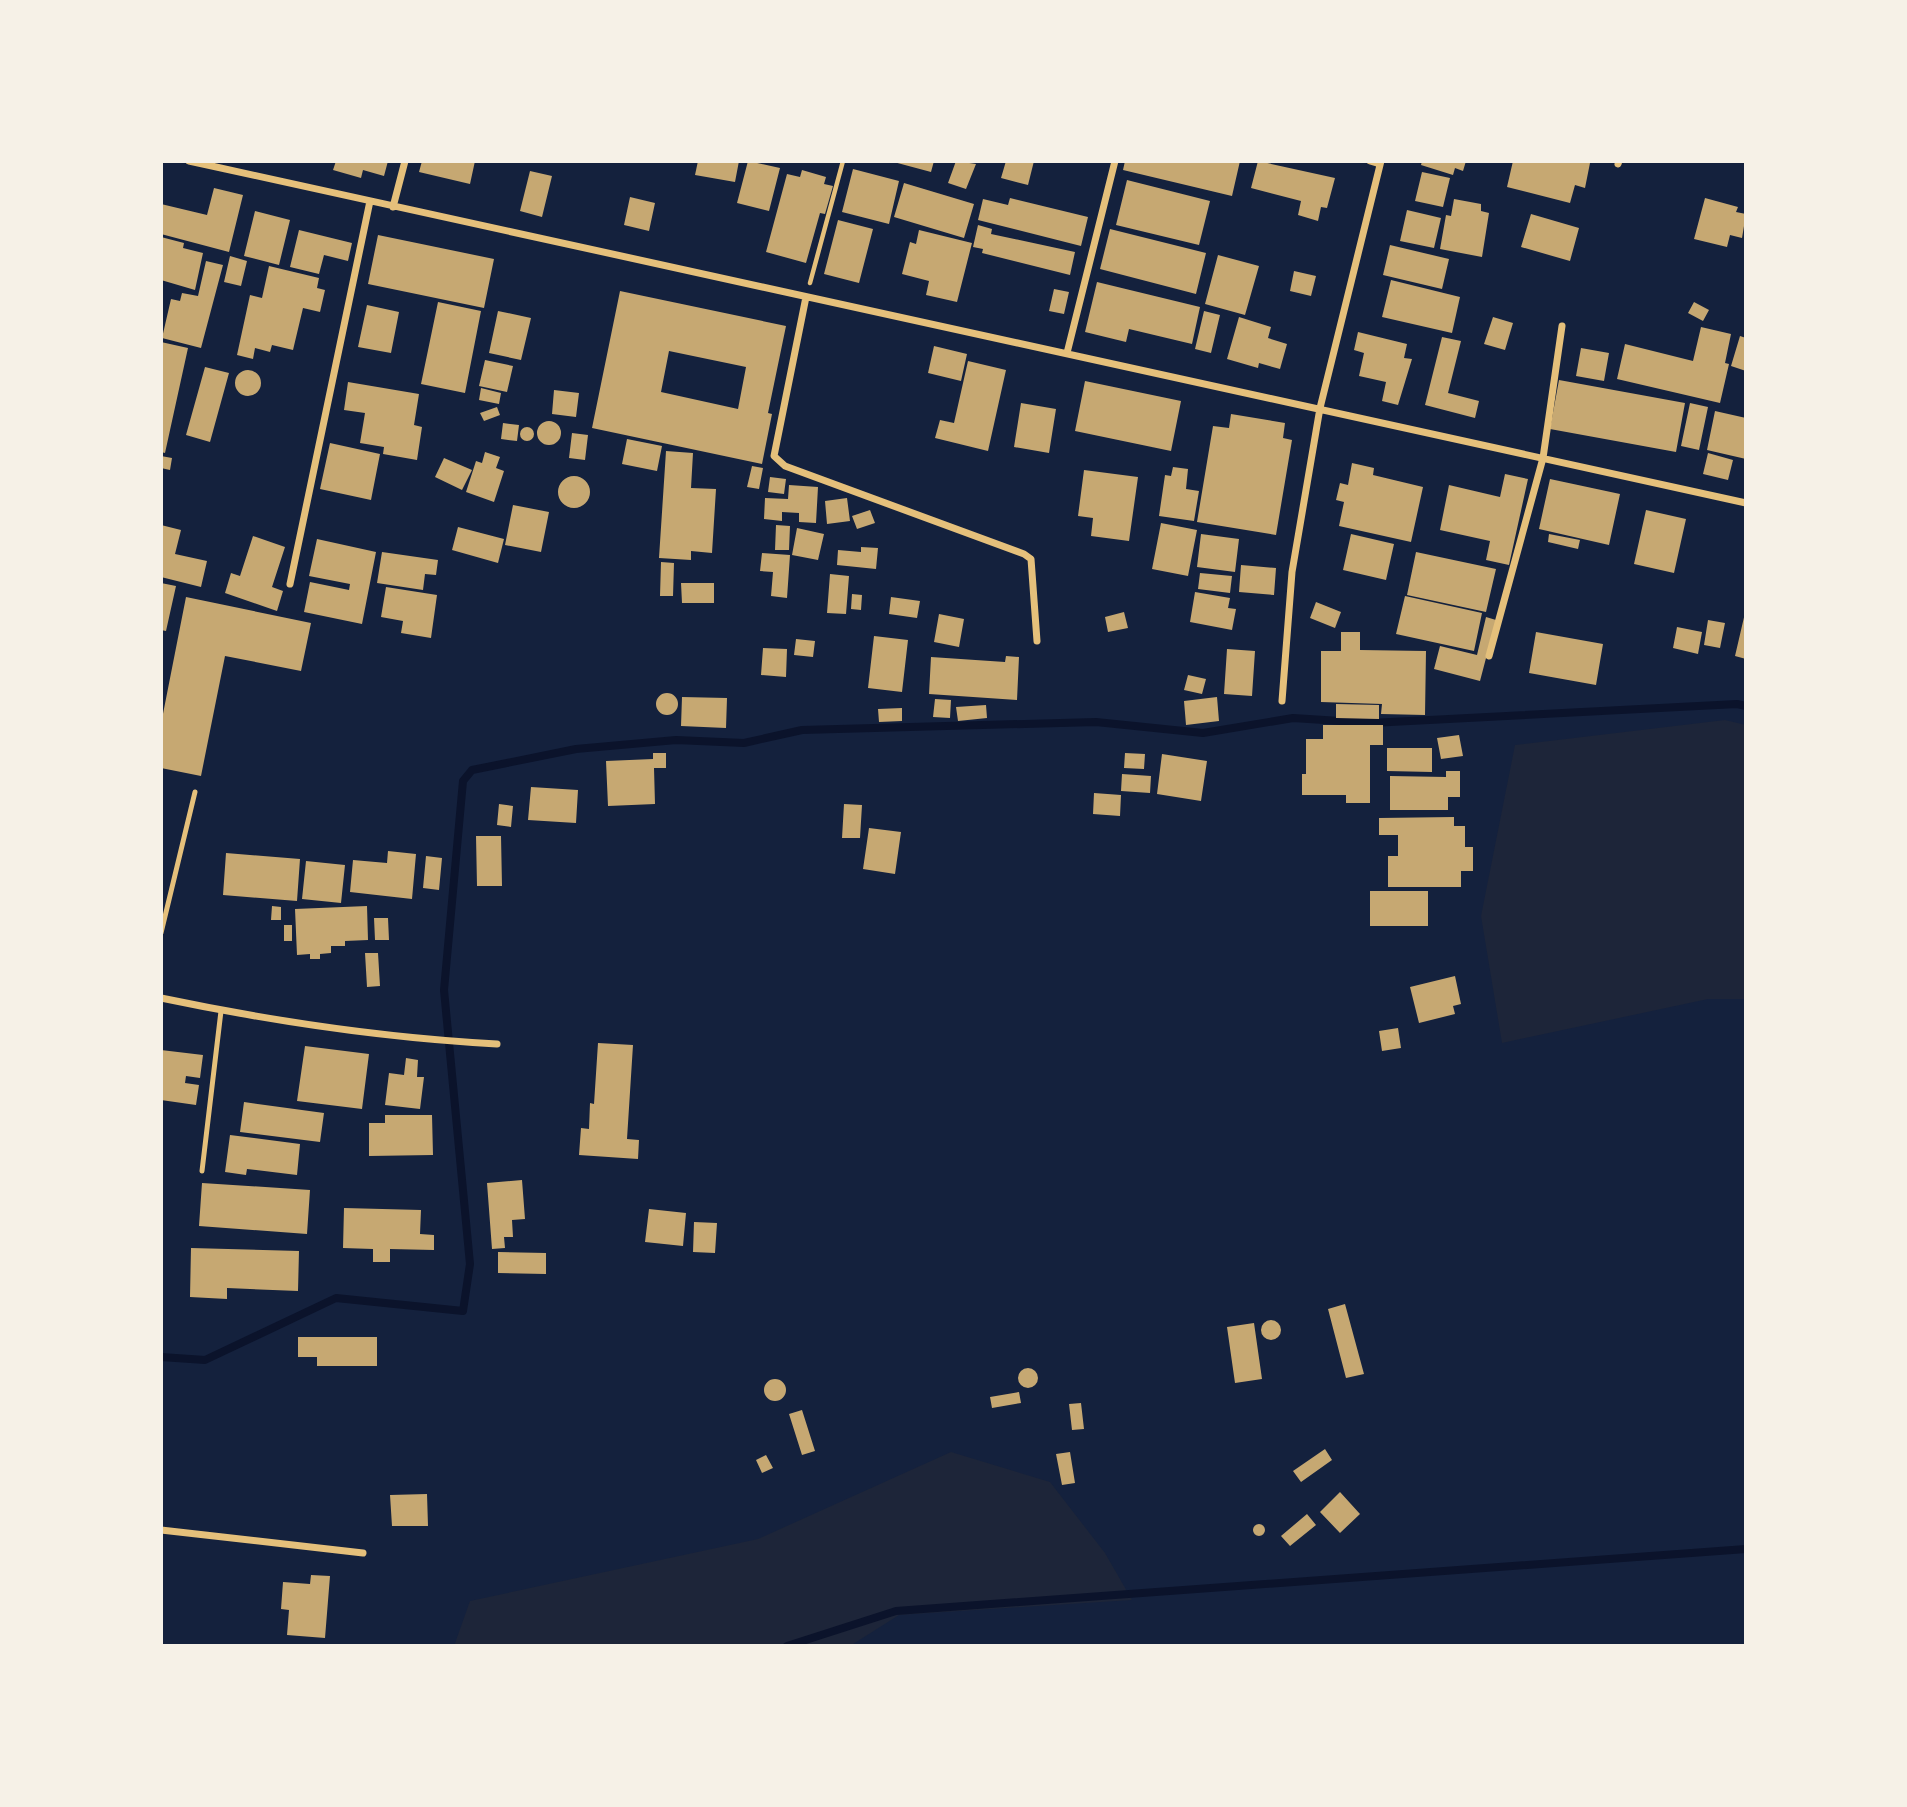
<svg xmlns="http://www.w3.org/2000/svg" width="1907" height="1807" viewBox="0 0 1907 1807" font-family="'Times New Roman',serif">
	<style>
		.green { fill: #1d2539 }
		.lines { fill: none; stroke-linecap: round; stroke-linejoin: round }
		.stream { stroke: #0b132b; stroke-width: 8 }
		.building { fill: #c6a872; fill-rule: evenodd }
		.path { stroke: #e5c07b; stroke-width: 4.5 }
		.service { stroke: #e5c07b; stroke-width: 5 }
		.minor { stroke: #e5c07b; stroke-width: 7 }
	</style>
	<rect width="100%" height="100%" fill="#14213d"/>
	<path class="green" d="M1725,720L1746,725V999H1708L1502,1043L1481,916L1515,745Z
		M951,1452L1050,1482L1105,1553L1132,1600L899,1615L850,1646H454L470,1601L758,1539Z"/>
	<g class="lines">
		<path class="stream" d="M161,1357L205,1360L336,1298L463,1311L470,1264L444,990L463,781L472,770L576,749L676,740L744,743L802,730L1096,722L1203,733L1293,718L1371,723L1737,704L1746,706
			M787,1646L896,1611L1746,1549"/>
	</g>
	<path class="building" d="M336,161H388L384,176L363,170L361,178L333,170Z
		M422,161H475L470,184L419,172Z
		M698,161H739L735,182L695,175Z
		M748,161L780,168L769,211L737,203Z
		M890,161H934L931,172Z
		M956,161L976,164L966,189L948,183Z
		M1006,161H1034L1028,185L1001,178Z
		M1125,161H1240L1232,196L1123,170Z
		M1258,161L1335,178L1327,208L1321,207L1318,221L1298,215L1301,201L1251,188Z
		M1422,161H1466L1463,171L1455,168L1453,175L1421,165Z
		M1513,161H1583L1590,163L1585,188L1575,185L1570,203L1507,187Z
		M853,169L899,181L889,224L842,212Z
		M802,170L826,177L824,184L833,186L825,214L820,213L806,263L766,252L787,174L800,177Z
		M530,171L552,176L542,217L520,211Z
		M1422,172L1450,178L1443,207L1415,201Z
		M1127,180L1210,201L1199,245L1116,225Z
		M904,183L974,204L964,238L894,217Z
		M214,188L243,195L229,252L161,234V204L207,215Z
		M630,197L655,203L649,231L624,225Z
		M1010,198L1088,217L1081,246L978,220L983,199L1008,205Z
		M1705,198L1738,207L1736,212L1746,214L1742,238L1730,235L1727,247L1694,239Z
		M1454,199L1481,204V211L1489,213L1482,257L1440,249L1446,215L1451,216Z
		M1407,210L1441,218L1434,248L1400,241Z
		M255,211L290,220L279,265L244,256Z
		M1531,214L1579,228L1570,261L1521,247Z
		M838,220L873,229L859,283L824,274Z
		M978,225L992,229L991,234L1075,252L1070,275L982,253L983,249L973,247Z
		M1110,229L1206,253L1196,294L1100,269Z
		M299,230L352,243L348,261L324,255L319,274L290,267Z
		M919,230L972,243L957,302L926,295L929,281L902,274L910,242L916,244Z
		M378,235L494,259L484,308L368,284Z
		M161,237L184,243L183,248L203,253L195,290L161,280Z
		M1390,245L1449,259L1442,289L1383,275Z
		M1218,255L1259,266L1245,315L1205,304Z
		M230,256L247,261L241,286L224,282Z
		M206,261L223,265L201,348L162,338L171,299L180,301L182,293L198,296Z
		M269,266L319,278L317,288L325,290L320,312L303,308L293,350L272,345L270,352L255,348L253,359L237,355L250,295L262,298Z
		M1294,271L1316,276L1311,296L1290,291Z
		M1391,280L1460,297L1452,333L1382,317Z
		M1097,282L1200,307L1192,344L1129,329L1126,342L1085,332Z
		M1054,289L1069,292L1064,314L1049,311Z
		M620,291L786,326L768,413L772,414L762,464L592,428ZM669,351L746,367L738,409L661,392Z
		M438,302L481,311L465,393L421,384Z
		M1694,302L1709,310L1703,321L1688,313Z
		M367,305L399,312L391,353L358,347Z
		M498,311L531,318L521,360L489,353Z
		M1204,311L1220,315L1211,353L1195,349Z
		M1239,317L1271,327L1268,338L1287,344L1280,369L1259,363L1258,368L1227,359Z
		M1493,317L1513,323L1505,350L1484,344Z
		M1701,327L1731,334L1725,363L1729,364L1720,403L1617,379L1625,344L1693,361Z
		M1358,332L1407,344L1404,358L1412,359L1398,405L1382,401L1386,382L1359,376L1364,353L1354,350Z
		M1740,336L1746,338V371L1731,366Z
		M1442,337L1461,341L1448,393L1479,401L1475,418L1425,405Z
		M161,342L188,348L165,453L161,452Z
		M934,346L967,354L961,381L928,373Z
		M1581,348L1609,353L1604,381L1576,376Z
		M485,360L513,366L507,392L479,386Z
		M968,361L1006,370L988,451L935,438L940,420L954,423Z
		M205,367L229,373L210,442L186,435Z
		M235 383a13 13 0 1 1 26 0a13 13 0 1 1-26 0Z
		M1559,380L1685,403L1676,452L1550,429Z
		M1085,381L1181,401L1171,451L1075,431Z
		M348,382L419,394L414,425L422,427L417,460L383,454L384,447L360,443L365,413L344,410Z
		M481,388L501,393L499,404L479,400Z
		M554,390L579,393L576,417L552,414Z
		M1021,403L1056,409L1049,453L1014,447Z
		M1690,403L1708,407L1699,450L1681,446Z
		M497,407L500,415L484,421L480,413Z
		M1715,411L1746,418V459L1707,450Z
		M1231,414L1285,423L1283,438L1292,440L1276,535L1197,522L1213,426L1229,428Z
		M537 433a12 12 0 1 1 24 0a12 12 0 1 1-24 0Z
		M503,423L519,425L517,441L501,439Z
		M520 434a7 7 0 1 1 14 0a7 7 0 1 1-14 0Z
		M572,433L588,435L585,460L569,458Z
		M627,439L662,446L657,471L622,464Z
		M330,443L380,454L371,500L320,489Z
		M666,451L693,453L691,488L716,489L712,553L691,551V560L659,558Z
		M485,452L500,457L496,468L504,471L494,502L466,492L476,461L482,463Z
		M1708,453L1733,460L1728,480L1703,474Z
		M161,456L172,458L170,470L161,468Z
		M444,458L472,470L462,490L435,477Z
		M1352,463L1374,468L1373,475L1423,487L1411,542L1339,526L1344,502L1336,500L1340,483L1348,485Z
		M752,466L763,468L759,489L747,487Z
		M1173,467L1188,469L1186,489L1199,491L1194,521L1159,516L1165,475L1171,476Z
		M1084,470L1138,477L1129,541L1091,536L1093,518L1078,516Z
		M1505,474L1528,479L1509,565L1486,560L1490,541L1440,530L1449,485L1500,497Z
		M558 492a16 16 0 1 1 32 0a16 16 0 1 1-32 0Z
		M770,477L786,479L784,494L768,492Z
		M1550,479L1620,494L1609,545L1539,529Z
		M789,485L818,487L816,523L799,522V513L782,512V521L764,519L765,498L788,499Z
		M847,498L850,521L827,524L825,501Z
		M513,505L549,512L541,552L505,545Z
		M870,510L875,523L857,529L852,516Z
		M1646,510L1686,519L1674,573L1634,564Z
		M1161,523L1197,530L1188,576L1152,569Z
		M161,525L181,530L175,554L207,561L201,587L161,577Z
		M776,525L790,526L789,550H775Z
		M458,527L504,539L498,563L452,550Z
		M797,528L824,534L818,560L792,555Z
		M1201,534L1239,539L1235,572L1197,567Z
		M1351,534L1394,544L1386,580L1343,570Z
		M1549,534L1580,540L1578,549L1548,542Z
		M253,536L285,547L272,587L283,591L277,611L225,593L231,573L240,576Z
		M317,539L376,552L362,624L304,612L310,582L349,590L350,584L309,576Z
		M861,547L878,548L876,569L837,565L838,550L861,552Z
		M382,552L438,560L436,575L425,574L423,590L377,583Z
		M1416,552L1496,569L1486,612L1407,595Z
		M762,553L790,555L787,598L771,596L773,572L760,571Z
		M661,562L674,563L673,596H660Z
		M1241,565L1276,568L1274,595L1239,592Z
		M1200,573L1232,576L1230,593L1198,589Z
		M830,574L849,576L846,614L827,613Z
		M161,583L176,586L166,631L161,630Z
		M681,583H714V603H682Z
		M386,587L437,595L431,638L401,633L403,621L381,617Z
		M1195,592L1230,598L1228,608L1236,609L1232,630L1190,622Z
		M852,594L862,595L861,610L851,609Z
		M1405,596L1482,613L1474,651L1396,634Z
		M186,597L311,623L301,671L225,656L201,776L161,768V724Z
		M891,597L920,601L917,618L889,614Z
		M1316,602L1341,612L1335,628L1310,618Z
		M1124,612L1128,628L1108,632L1105,617Z
		M1745,613H1746V659L1735,656Z
		M939,614L964,619L959,647L934,642Z
		M1486,617L1496,620L1480,681L1434,669L1440,646L1477,655Z
		M1708,620L1725,623L1720,648L1704,645Z
		M1677,627L1702,632L1698,654L1673,648Z
		M1341,632H1360V650L1426,651L1425,715L1381,714L1382,704L1321,702V651H1341Z
		M1536,632L1603,644L1596,685L1529,673Z
		M874,636L908,640L902,692L868,688Z
		M796,639L815,641L813,657L794,655Z
		M763,648L787,649L786,677L761,675Z
		M1227,649L1255,651L1252,696L1224,694Z
		M1006,656L1019,657L1017,700L929,694L931,657L1005,662Z
		M1188,675L1206,679L1202,694L1184,690Z
		M656 704a11 11 0 1 1 22 0a11 11 0 1 1-22 0Z
		M682,697L727,698L726,728L681,726Z
		M1217,697L1219,721L1186,725L1184,701Z
		M935,699L951,700L950,718L933,717Z
		M1336,704L1379,705V719L1336,718Z
		M986,705L987,718L958,721L956,707Z
		M902,708V721L879,722L878,709Z
		M1323,725H1383V745H1370V803H1346V795H1302V774H1306V739H1323Z
		M1459,735L1463,756L1441,759L1437,738Z
		M1387,748H1432V772L1387,771Z
		M653,753H666V768H654L655,804L608,806L606,761L653,759Z
		M1125,753L1145,754L1144,769L1124,768Z
		M1162,754L1207,761L1201,801L1157,794Z
		M1446,771H1460V797H1448V810H1390V776L1446,777Z
		M1122,774L1151,776L1150,793L1121,791Z
		M531,787L578,790L576,823L528,820Z
		M1094,793L1121,795L1120,816L1093,814Z
		M499,804L513,806L511,827L497,825Z
		M844,804L862,805L860,838H842Z
		M1454,817V826H1465V847H1473V871H1461V887H1388V856H1398V835H1379V818Z
		M869,828L901,832L895,874L863,869Z
		M476,836H501L502,886H477Z
		M388,851L416,854L412,899L350,892L353,860L387,863Z
		M226,853L300,859L297,901L223,895Z
		M426,856L442,858L439,890L423,888Z
		M306,861L345,865L341,903L302,899Z
		M1370,891H1428V926H1370Z
		M272,906L281,907V920H271Z
		M367,906L368,940L345,941V946H331V953L320,954V959H310V954L297,955L295,909Z
		M374,918H388L389,940H375Z
		M284,925H292V941H284Z
		M365,953H378L380,986L367,987Z
		M1455,976L1461,1004L1453,1006L1455,1014L1419,1023L1410,987Z
		M1398,1028L1401,1048L1382,1051L1379,1031Z
		M598,1043L633,1045L627,1139L639,1140L638,1159L579,1155L581,1128L589,1129L590,1103L594,1104Z
		M305,1046L369,1054L362,1109L297,1101Z
		M161,1050L203,1055L200,1078L186,1076L185,1083L199,1085L196,1105L161,1100Z
		M406,1058L418,1060L417,1077H424L420,1109L385,1105L389,1073L404,1075Z
		M244,1102L324,1113L320,1142L240,1132Z
		M385,1115H432L433,1155L369,1156V1123H385Z
		M230,1135L300,1144L297,1175L247,1169L246,1175L225,1172Z
		M522,1180L525,1219L512,1220L513,1237H504L505,1248L492,1249L487,1183Z
		M202,1183L310,1190L307,1234L199,1226Z
		M344,1208L421,1210L420,1234L434,1235V1250L390,1249V1262H373V1249L343,1248Z
		M649,1209L686,1213L683,1246L645,1242Z
		M694,1222L717,1223L715,1253L693,1252Z
		M191,1248L299,1251L298,1291L227,1288V1299L190,1297Z
		M498,1252L546,1253V1274L498,1273Z
		M1345,1304L1364,1374L1346,1378L1328,1309Z
		M1261 1330a10 10 0 1 1 20 0a10 10 0 1 1-20 0Z
		M1254,1323L1262,1379L1235,1383L1227,1327Z
		M298,1337H377V1366H317V1357H298Z
		M1018 1378a10 10 0 1 1 20 0a10 10 0 1 1-20 0Z
		M764 1390a11 11 0 1 1 22 0a11 11 0 1 1-22 0Z
		M1019,1392L1021,1403L992,1408L990,1397Z
		M1081,1403L1084,1429L1072,1430L1069,1404Z
		M802,1410L815,1451L802,1455L789,1414Z
		M1325,1449L1332,1460L1301,1482L1293,1471Z
		M1070,1452L1075,1483L1062,1485L1056,1454Z
		M766,1455L773,1468L762,1473L756,1460Z
		M1340,1492L1360,1514L1340,1533L1320,1512Z
		M427,1494L428,1526H392L390,1495Z
		M1307,1514L1316,1525L1290,1546L1281,1536Z
		M1253 1530a6 6 0 1 1 12 0a6 6 0 1 1-12 0Z
		M311,1575L330,1576L325,1638L287,1635L289,1610L281,1609L283,1582L310,1584Z"/>
	<g class="lines">
		<path class="path" d="M810,283L843,161"/>
		<path class="service" d="M161,933L195,792
			M202,1171L221,1011"/>
		<path class="minor" d="M189,161L1746,503
			M1370,161L1380,164
			M1618,164L1619,161
			M393,207L405,161
			M806,297L774,456L785,466L1024,554L1031,559L1037,641
			M1067,353L1115,161
			M290,584L370,201
			M1489,656L1543,458L1562,326
			M1282,701L1292,572L1320,408L1381,161
			M161,998C271,1021 385,1038 497,1044
			M161,1530L363,1553"/>
	</g>
	<rect width="1907" height="1807" fill="none" stroke="#f6f1e7" stroke-width="326"/>
</svg>
